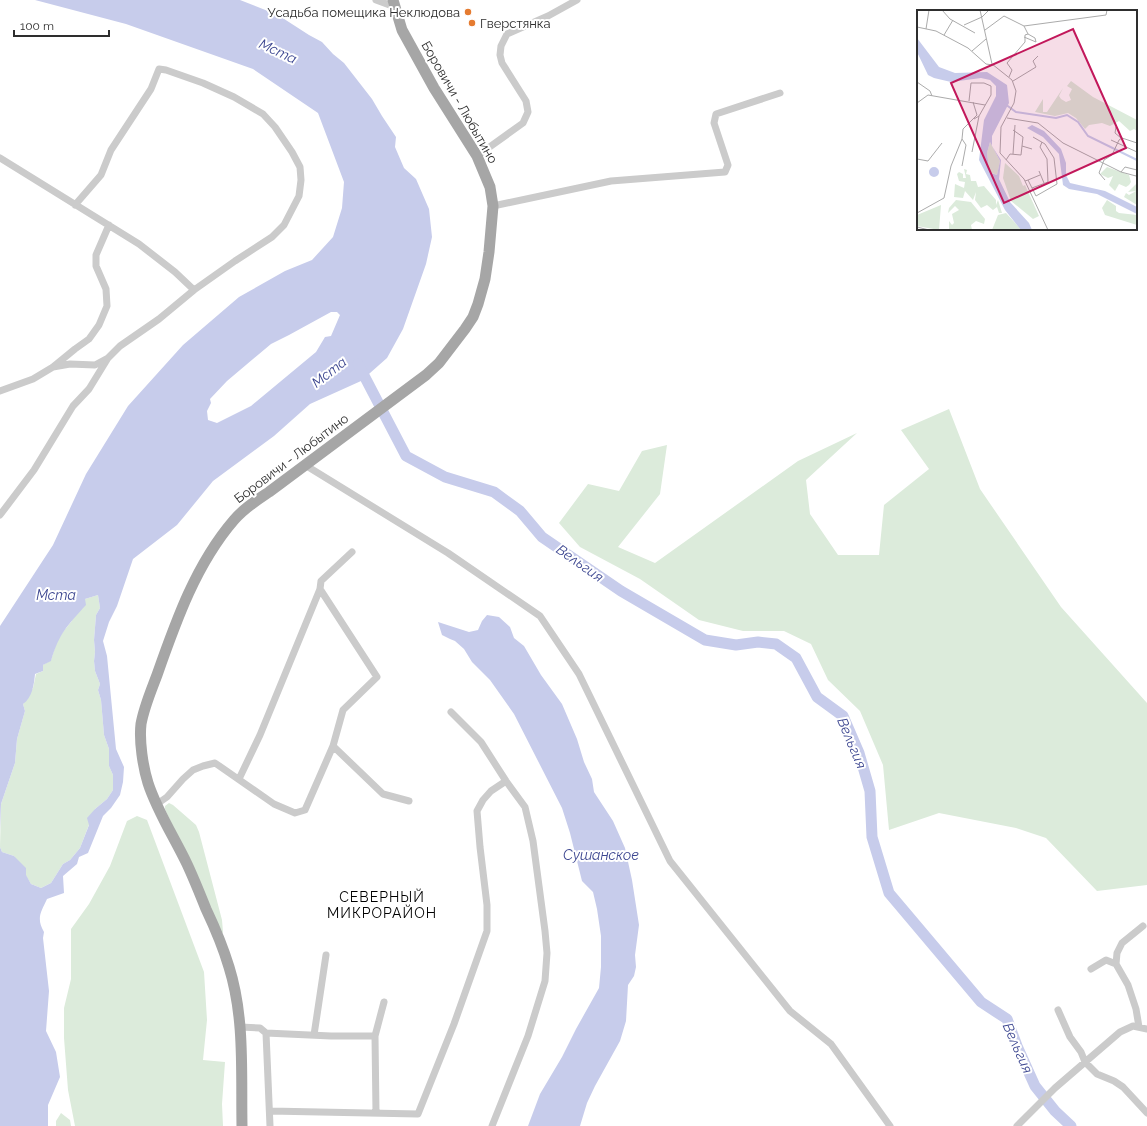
<svg xmlns="http://www.w3.org/2000/svg" width="1147" height="1126" viewBox="0 0 1147 1126" font-family="Raleway,sans-serif">
	<style>
		.green { fill: #dcebdb }
		.water { fill: #c7cceb; fill-rule: evenodd }
		.lines { fill: none; stroke-linecap: round; stroke-linejoin: round }
		.river { stroke: #c7cceb; stroke-width: 11 }
		.street { stroke: #cbcbcb; stroke-width: 7 }
		.primary { stroke: #a6a6a6; stroke-width: 11 }
		.poi-dot { fill: #e57b30; stroke: #fff; stroke-width: 1.5 }
		.labels { text-anchor: middle; stroke-width: 4; stroke-linejoin: round; paint-order: stroke }
		.poi-label { font-size: 13px; fill: #2e2e2e; stroke: #fff; text-anchor: end }
		.street-label { font-size: 13px; fill: #2e2e2e; stroke: #fff }
		.water-label { font-size: 14px; font-style: italic; fill: #3c4690; stroke: #fff }
		.neighbourhood-label { font-size: 14px; letter-spacing: 1px; fill: #000; stroke: #fff }
		.inset-river { fill: none; stroke: #c7cceb; stroke-width: 2 }
		.inset-road { fill: none; stroke: #ababab; stroke-width: 1 }
		.view { fill: #c2185b; fill-opacity: 0.15; stroke: #c2185b; stroke-width: 2 }
		.inset-edge { fill: none; stroke: #2e2e2e; stroke-width: 2 }
	</style>
	<rect width="100%" height="100%" fill="#fff"/>
	<path class="green" d="M949,409L980,489L1061,607L1147,703V885L1097,891L1046,838L1016,828L939,813L889,830L883,765L860,711L828,680L811,644L784,631H743L699,620L640,579L580,547L559,523L588,484L619,491L642,451L667,445L660,494L618,547L655,563L798,461L857,433L806,480L810,514L838,555H879L884,505L929,469L901,430Z
		M98,595L100,608L96,615L94,640L95,652L94,661L95,671L100,684L98,690L101,700L104,735L109,749V766L113,775V790L107,799L95,809L80,848L70,860L63,864L51,883L41,888L31,884L14,856L2,852L0,847L1,804L15,763L17,739L25,711L23,704L33,688L36,674L43,671V665L51,660L56,644L62,633L71,622L85,599Z
		M169,803L173,805L196,825L199,832L222,920L223,932L221,935L165,809V806Z
		M137,816L147,820L204,972L207,1020L203,1060L225,1062L222,1104L223,1126H75L68,1090L64,1038V1008L71,979V929L89,904L110,866L127,821Z
		M61,1113L70,1120L71,1126H56V1121Z"/>
	<path class="water" d="M35,0H240L278,15L309,35L322,42L333,54L344,63L372,99L382,116L396,137L395,147L404,168L416,179L429,209L432,237L426,264L403,329L387,358L361,381L310,404L274,436L213,481L177,525L133,559L117,606L109,622L103,641L107,656L116,749L124,767L123,782L120,795L111,808L103,816L88,853L79,857L77,864L63,876L64,893L47,899C41,912 36,918 44,932L43,938L49,991L46,1031L56,1052L60,1077L48,1105V1126H0V847L2,852L14,856L26,868V875L31,884L41,888L51,883L63,864L70,860L80,848L89,825L87,818L95,809L107,799L113,790V775L109,766V749L104,735L101,700L98,690L100,684L95,671L94,661L95,652L94,640L96,615L100,608L98,595L85,599L86,605C68,625 59,633 51,661L43,665V671L35,674C34,685 32,698 23,704L25,711L17,739L15,763L1,804L0,831V626L53,545L86,474L128,406L183,345L239,297L285,271L312,260L333,237L342,208L344,182L318,113L253,69L126,24ZM331,312H337L340,315L331,336L325,337L316,352L251,406L217,423L208,420L207,411L211,403L210,399L227,381L271,344L289,335Z
		M487,615L499,617L510,627L514,638L524,646L541,675L562,704L577,739L584,762L592,779L594,792L613,821L625,848L632,880L639,925L635,955L636,967L634,976L628,985L626,1021L620,1041L595,1086L587,1103L580,1126H528L540,1094L562,1057L576,1029L599,988L601,967V936L597,909L593,892L582,881L570,833L562,808L514,714L490,680L472,662L464,649L455,641L450,639L442,635L438,622L469,632L478,630L482,621Z"/>
	<g class="lines">
		<path class="river" d="M358,364L406,456L445,477L494,492L520,511L542,537L621,591L705,640L736,645L758,642L776,644L796,658L817,697L843,716L859,753L870,791L872,837L889,893L981,1002L1007,1019L1017,1046L1035,1086L1055,1111L1071,1126"/>
		<path class="street" d="M376,0L395,7
			M477,156L523,123L528,112L526,101L502,63L500,55L501,46L507,34L548,16L577,0
			M0,158L139,244L175,272L194,290
			M493,206L611,181L725,172L728,165L714,123L716,114L780,93
			M53,367L70,364L95,365L108,358L120,346L159,319L194,290L235,261L272,237L284,225L299,196L301,180L300,167L292,152L275,127L263,114L234,97L203,83L166,70L159,69L151,89L111,150L101,175L75,205
			M0,391L33,379L53,367L75,349L89,339L99,325L107,306L106,289L96,266V255L109,225
			M305,465L448,553L540,616L579,674L670,861L790,1011L831,1044L890,1126
			M0,515L34,470L73,406L89,389L108,358
			M320,589L377,677L343,710L333,746L383,794L409,801
			M451,712L481,742L506,781L525,807L533,841L545,931L547,953L545,981L528,1036L492,1126
			M239,779L260,735L320,589L321,581L352,552
			M157,804L167,797L183,779L193,770L203,766L215,763L274,804L295,813L305,810L333,746
			M1091,969L1106,960L1116,964
			M1058,1010L1070,1037L1081,1052L1085,1062L1097,1074L1114,1081L1123,1087L1147,1113
			M240,1027L260,1028L266,1033L270,1126
			M1139,1027L1136,1009L1128,985L1116,964L1117,953L1122,943L1143,926
			M266,1033L331,1036H375
			M314,1035L326,955
			M270,1111L418,1114L454,1024L487,931V905L480,847L477,811L483,800L491,791L506,781
			M376,1113L375,1036L384,1002
			M1017,1126L1055,1088L1120,1032L1133,1026L1147,1029"/>
		<path class="primary" d="M242,1126C241,1073 245,1018 229,967C223,947 215,928 206,909C200,894 194,879 187,864C174,837 157,811 148,783C143,767 139,741 141,724C144,707 151,691 157,675C176,621 196,564 234,520C244,508 257,500 269,492L426,375L439,363L465,329L473,317L478,304L485,279L489,252L493,206L490,187L477,156L434,88L402,30L393,0"/>
	</g>
	<g class="poi-dot">
		<circle cx="468" cy="12" r="4"/>
		<circle cx="472" cy="23" r="4"/>
	</g>
	<g class="labels">
		<g class="poi-label">
			<text x="460" y="17">Усадьба помещика Неклюдова</text>
			<text x="480" y="28" text-anchor="start">Гверстянка</text>
		</g>
		<g class="street-label">
			<text transform="translate(460 102) rotate(60)" y="5">Боровичи - Любытино</text>
			<text transform="translate(291 458) rotate(-37)" y="5">Боровичи - Любытино</text>
		</g>
		<g class="water-label">
			<text transform="translate(278 51) rotate(25)" y="5">Мста</text>
			<text transform="translate(329 372) rotate(-38)" y="5">Мста</text>
			<text transform="translate(580 563) rotate(35)" y="5">Вельгия</text>
			<text x="56" y="600">Мста</text>
			<text transform="translate(852 743) rotate(67)" y="5">Вельгия</text>
			<text x="601" y="860">Сушанское</text>
			<text transform="translate(1018 1048) rotate(66)" y="5">Вельгия</text>
		</g>
		<g class="neighbourhood-label">
			<text x="382" y="902">СЕВЕРНЫЙ<tspan x="382" dy="16">МИКРОРАЙОН</tspan></text>
		</g>
	</g>
	<g transform="translate(917 10)">
		<rect width="220" height="220" fill="#fff"/>
		<path d="M154,71L176,87L220,110V121L217,119L213,121L202,111L193,116L185,113L172,115L168,119L159,108L151,103L138,106L118,102L126,89V102H130L146,78L142,86L144,89L149,92L154,90L152,85L155,79L150,76ZM73,132L83,151L80,165L75,163L72,158L70,143ZM88,153L102,166L106,176L108,175L122,206L116,209L94,191L86,168ZM190,157L212,165L214,172L212,175L209,177L202,174L198,181L192,175L196,166L191,168L183,164ZM47,159L50,160L49,164L53,165L54,171H59L61,177L67,176L79,190V195L75,196L79,195L81,190L85,203H82L80,197L76,200L70,195L64,198L58,190L59,182L56,190L48,181L46,188L37,187L38,174L47,178L48,172L42,171L40,164L42,162L46,164V168H49ZM220,173V195L207,187L209,183L212,185L219,181L211,182ZM39,190L54,192L68,209L67,214L59,211L54,215L55,220H32V211L35,215L37,213L35,204L42,200L38,196L31,203L32,198ZM190,190L199,196V201L202,203L220,205V215L188,205L185,198ZM24,195L22,220L0,216V205ZM89,203L101,216L104,220H75L81,205Z" fill="#dcebdb"/>
		<path d="M0,28L22,57L38,63L70,62L90,75L92,93L75,126V136L84,150L82,169L93,192L112,213L115,220H104L88,200L62,150L67,110L79,86V76L73,70L64,68L34,72L17,68L11,65L0,42ZM73,132L83,151L80,165L74,163L72,158L70,143ZM115,115L127,121L144,139L149,153V165L153,173L188,181L220,197V204L180,184L152,179L146,175L142,144L126,127L110,118ZM12 162a5 5 0 1 1 10 0a5 5 0 1 1-10 0Z" fill="#c7cceb" fill-rule="evenodd"/>
		<path class="inset-river" d="M88,94L99,102L139,108L150,105L161,112L171,126L220,150"/>
		<path class="inset-road" d="M25,0L33,9L58,23M63,0L75,54L95,70L99,81L97,93L84,117L83,143L107,169L131,220M47,15L65,7L72,0M0,17L19,21L51,38L69,54L76,55M9,19L12,0M68,20L87,6L107,16L189,5L190,0M27,25L36,10M107,27L119,32L118,28L111,24M55,41L69,29M92,67L95,60L90,53L108,32V25L111,24L107,16M96,71L119,57L116,51L121,46M0,72L13,81L15,86M52,91L54,73H67L74,76V85L62,106L57,109M0,93L11,85L68,95M90,108L121,113L146,133L204,162L219,166L220,164M199,117L198,123L204,128M96,120L106,127L105,136L115,139M194,130L220,142M55,142L62,106M96,144L98,115M0,149L11,151L25,133M89,150L93,144L104,145L105,136M45,156L49,135L45,129M122,161L127,173M204,162L208,157L220,160M111,170L123,165M188,170L182,163L187,150L195,145L202,130L205,128L220,133M108,171L111,170L119,186L140,174L137,148L128,134L116,127M115,178L131,172L130,149L123,137L125,132M0,203L27,188L34,156L45,129L46,119L60,105L56,92M0,217L12,220"/>
		<path class="view" d="M156,19L209,138L87,193L34,73Z"/>
		<rect width="220" height="220" class="inset-edge"/>
	</g>
	<path d="M14 30v6h95v-6" fill="none" stroke="#2e2e2e" stroke-width="2"/>
	<text x="20" y="30" font-size="12" fill="#2e2e2e" stroke="#ffffff" stroke-width="3" paint-order="stroke">100 m</text>
</svg>
